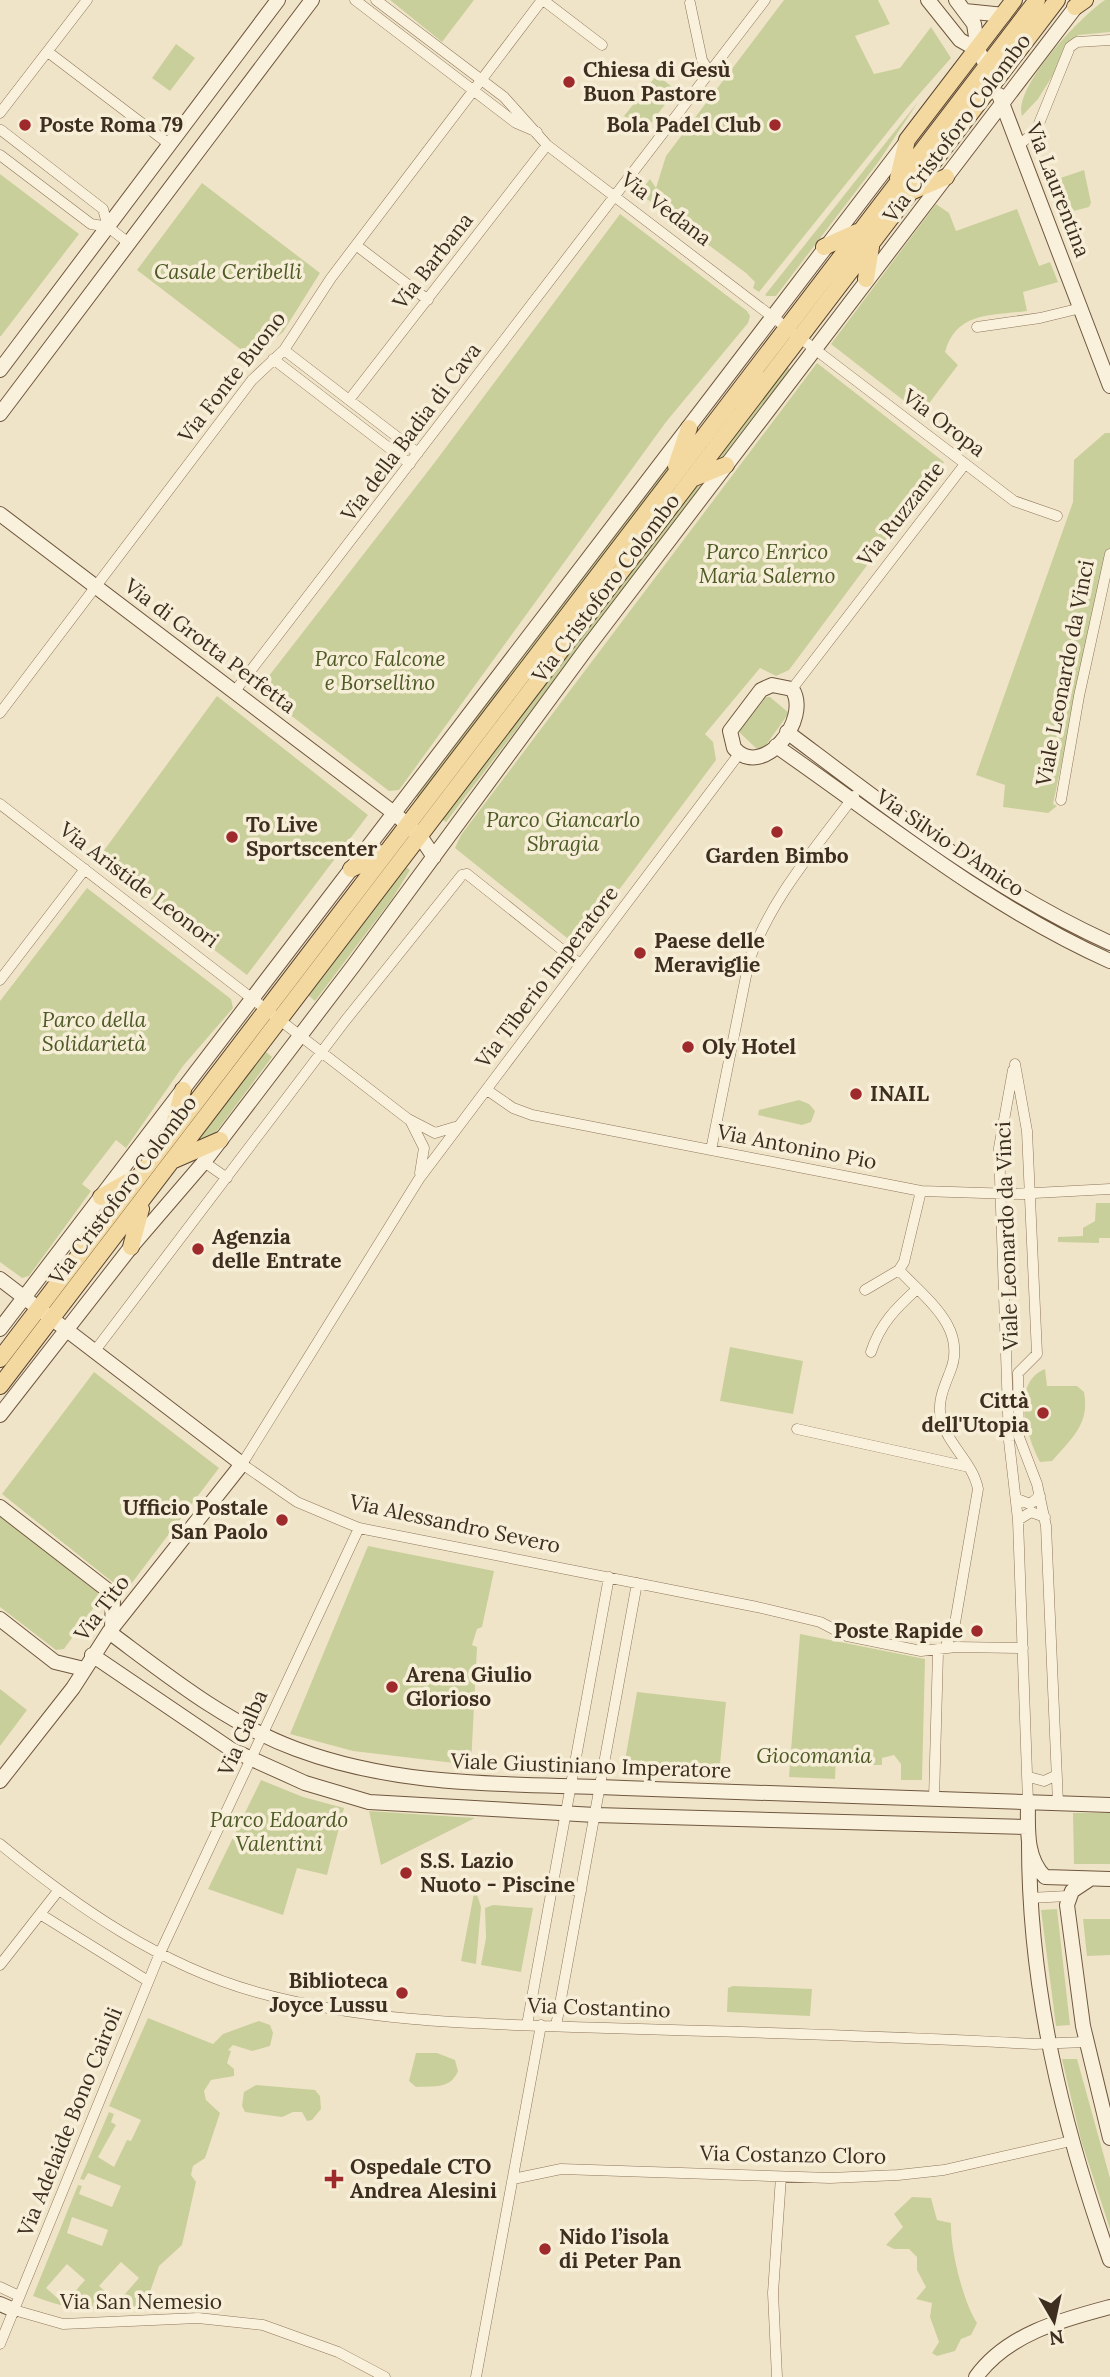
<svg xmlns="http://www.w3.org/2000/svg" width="1110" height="2377" viewBox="0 0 1110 2377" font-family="Lora,serif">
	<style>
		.green { fill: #c9cf9b; fill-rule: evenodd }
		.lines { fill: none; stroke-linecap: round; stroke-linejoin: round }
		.street-casing { stroke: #8d765c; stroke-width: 11 }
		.secondary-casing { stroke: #6f573f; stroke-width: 16 }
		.primary-casing { stroke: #5b4430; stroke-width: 18 }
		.street { stroke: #faf1dc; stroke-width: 10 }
		.secondary { stroke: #faf1dc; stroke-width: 14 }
		.primary { stroke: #f3d9a0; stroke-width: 16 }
		.poi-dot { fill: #9e2a2b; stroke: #f7eed8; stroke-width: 2.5 }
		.labels { text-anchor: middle; stroke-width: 7; stroke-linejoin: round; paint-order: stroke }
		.poi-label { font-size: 21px; font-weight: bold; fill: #3d2e20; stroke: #f7eed8; text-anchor: start }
		.street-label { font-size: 21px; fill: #3d2e20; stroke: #f7eed8 }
		.park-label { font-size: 21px; font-style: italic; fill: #4d5a26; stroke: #f7eed8 }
	</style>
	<rect width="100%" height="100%" fill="#f0e4c8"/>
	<path class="green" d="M390,0H474L442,42Z
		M784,0H878L890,24L855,36L874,74L900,68L931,27L951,58L907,108L759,292L753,288L755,282L746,273L639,193L650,179L656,188L666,156Z
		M1105,0H1110V32L1078,35L1038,99L1022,116C1013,87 1081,16 1105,0Z
		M176,44L195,58L170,91L152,78Z
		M657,75L676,90L644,132L624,116Z
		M918,102L879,161L776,296H767L765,295Z
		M1084,170L1091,203L1089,207L1058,215L1046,183Z
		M0,174L79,234L1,336H0Z
		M202,183L320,273L283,332L252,358L137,270Z
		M936,204L949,213L956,231L1017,209L1039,266L1050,262L1058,282L1023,292L1027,311C991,316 957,311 945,352L958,365L921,414L831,344Z
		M620,214L747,311L750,316L748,323L666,422L399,790L389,791L258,690L432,466Z
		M817,363L944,462L789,670L776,676L760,668L705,734L713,742L716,760L577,946L455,848L461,835Z
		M787,367L791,370L723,459L711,466Z
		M1105,433H1110V548L1106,554L1053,804L1057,806L1048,813L1003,807L1005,785L976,775L1073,502L1074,460Z
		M678,448L674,463L418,798L414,795Z
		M710,476L446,822L441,819L699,481Z
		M217,696L368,815L247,975L97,860Z
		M766,697H770L789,713L763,749L758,750L739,732Z
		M406,867L410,870L392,899L315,1001L308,995Z
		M87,888L231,999L233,1008L183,1066L126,1148L116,1140L82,1184L91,1191L29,1276L22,1278L0,1262V1001Z
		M265,1051L272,1057L213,1136L191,1147Z
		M799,1100L809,1104L815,1111L811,1122L802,1125L758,1115L759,1110Z
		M1096,1203H1110V1238H1099V1243L1058,1242V1237L1083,1236V1228L1095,1221Z
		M730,1347L803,1361L793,1414L720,1401Z
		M1045,1369L1047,1386H1077L1084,1392C1090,1424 1072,1438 1052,1461L1040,1462C1027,1438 1010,1383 1045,1369Z
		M94,1372L219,1468L125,1592L2,1494Z
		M0,1517L97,1592L100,1599L64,1649L56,1650L0,1607Z
		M368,1546L494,1571L482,1627L477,1629L472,1645L477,1647L471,1765L353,1751L290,1734Z
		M800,1634L925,1659L922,1780H901V1764L894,1755L882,1758V1765H848V1757L836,1756L835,1779L789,1777Z
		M0,1689L27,1710L0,1746Z
		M637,1692L726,1702L719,1775L623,1772Z
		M261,1780L303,1797L344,1808L327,1875L297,1868L283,1915L208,1889Z
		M369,1811L475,1818L381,1865Z
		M1073,1813H1110V1864H1074Z
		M475,1888L481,1907L476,1964L461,1961Z
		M493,1905L533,1908L521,1972L481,1965L486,1938L485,1908Z
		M1057,1909L1070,2025L1056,2026L1041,1910Z
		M1083,1919H1110V1955L1087,1956Z
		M733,1986L812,1989L810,2016L727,2012L728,1988Z
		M148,2018L213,2044L223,2034L259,2021L270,2025L273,2033L270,2046L252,2051L233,2045L228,2050L231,2051L227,2063L234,2069V2076L211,2080L204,2091L206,2100L220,2113L205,2158L193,2166L191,2175L196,2182L182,2245L159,2266L145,2306C99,2311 77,2313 33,2296L78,2185L82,2186L79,2194L112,2207L121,2186L88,2173L84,2180L80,2179L109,2112L114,2114L111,2122L116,2125L98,2157L114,2167L127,2140L131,2141L141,2120L109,2106ZM72,2217L108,2230L102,2246L67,2233ZM121,2262L139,2278L118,2302L99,2286ZM67,2264L85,2280L64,2304L46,2288Z
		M416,2053H437L455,2060L458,2071C451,2089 434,2086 416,2087L409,2081Z
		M1062,2059H1077L1110,2178V2229L1081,2140Z
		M256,2085L315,2090L320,2096L321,2109L312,2120L307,2121L302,2112H293L282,2117L245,2112L242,2106L244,2092Z
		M912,2197L931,2198L937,2220L951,2223C950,2248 963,2302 977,2323L971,2335L961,2339L955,2351L937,2356L932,2353L939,2342L930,2317L932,2303L916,2299L926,2287L917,2270V2257L909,2249H894L886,2245L903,2227L894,2214Z"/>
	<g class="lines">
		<defs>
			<path id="street" d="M355,0L516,123L537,132
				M376,0L504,97L547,145L1014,501L1057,516
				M543,0L602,45
				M690,3L702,60L710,73
				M48,52L169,144
				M0,113L87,0
				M1,130L103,209L108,227
				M1019,145L1036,131L1070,47L1077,42L1110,40
				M0,155L91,224L108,227L130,244
				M361,249L428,300
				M977,327L1040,318L1081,308
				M284,350L418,453
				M273,359L410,464
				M349,400L547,145
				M792,689L965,464
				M235,691L765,0
				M0,713L252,380L284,350L331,278L542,0
				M739,754L419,1179L242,1464L297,1502L359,1528L757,1607L820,1622L847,1636L921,1651L956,1647L1023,1648
				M1061,800L1079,696L1110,554
				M0,804L408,1119L435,1133L455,1127
				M0,980L85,869
				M1015,1064L1027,1131L1037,1354L1018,1373L1019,1437L1037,1484L1046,1526L1058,1803
				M1013,1070L999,1148L1009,1441L1018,1520L1028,1802
				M487,1090L513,1108L532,1115L921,1191L1014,1194L1110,1189
				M411,1122L424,1148L420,1173
				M711,1150L749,961C771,898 815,849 854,796
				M204,1162L227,1178
				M899,1270C927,1300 968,1328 950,1372C944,1387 937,1402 941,1419C948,1445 973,1463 978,1489L955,1623L945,1648
				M865,1290L899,1270L904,1262L921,1191
				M94,1352L345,1021L462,875L467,874L580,964
				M871,1352C880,1324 896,1308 917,1289
				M797,1429L969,1467
				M1017,1499L1030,1504L1040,1496
				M1018,1520L1031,1512L1045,1517
				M1029,1777L1044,1781L1055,1776
				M934,1799L938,1652
				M0,1844C77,1907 160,1965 256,1992C370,2024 490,2024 606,2028C749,2032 892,2036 1034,2044L1086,2042
				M552,1886L581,1891
				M1029,1898L1068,1896
				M40,1914L148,1981
				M0,1965L58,1891
				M527,2025L609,1577
				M556,2026L637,1583
				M513,2179L561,2169L830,2178L898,2175L944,2170L1071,2141
				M0,2287L19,2296
				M14,2310L63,2324L198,2318L263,2325L338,2352L385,2377
				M0,2344L160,1953L359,1528
				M476,2377L541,2025
				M777,2377L773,2293L781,2177"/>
			<path id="secondary" d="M928,0L960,40L978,50
				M956,0L974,24L978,50L990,73
				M965,11L1004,15
				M999,95L1110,386
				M0,370L278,0
				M0,414L312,0
				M0,514L394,813L420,836L434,857
				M772,685L792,689C812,719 762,781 734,748L730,731L761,690Z
				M787,732C891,810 991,889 1110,943
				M776,746C886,822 987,906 1110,961
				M0,1279L242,1464L109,1632L73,1688L0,1781
				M0,1329L907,141
				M0,1415L131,1247L204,1162L354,965L587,648L1081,0
				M0,1507L106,1589L113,1600L112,1627
				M0,1619L55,1662L84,1669
				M109,1632C167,1675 226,1723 296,1749C403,1789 512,1783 624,1788C786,1795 948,1798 1110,1805
				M92,1655L232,1750L305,1783L369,1802L595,1815L1028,1827
				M1028,1802C1028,1827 1025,1858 1045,1877L1110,1879
				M1029,1844C1029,1988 1062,2124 1110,2260
				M1090,1879L1072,1891L1067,1905L1083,2026L1110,2138
				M0,2304L14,2310
				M976,2377C1007,2334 1061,2320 1110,2307"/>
			<path id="primary" d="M1075,7L1085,0
				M898,178L907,140L1014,0
				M913,191L946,177
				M824,247L857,232
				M866,279L871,247
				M676,466L689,428
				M694,478L726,465
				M351,869L383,853
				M173,1128L183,1090
				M174,1160L220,1140
				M101,1197L133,1179
				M131,1247L141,1209
				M0,1359L1037,0
				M0,1386L1057,0"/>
		</defs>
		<use href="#street" class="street-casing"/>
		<use href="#secondary" class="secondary-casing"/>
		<use href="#primary" class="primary-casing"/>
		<use href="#street" class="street"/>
		<use href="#secondary" class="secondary"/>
		<use href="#primary" class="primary"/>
	</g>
	<g class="poi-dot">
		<circle cx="569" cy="82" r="7"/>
		<circle cx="25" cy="125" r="7"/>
		<circle cx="775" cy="125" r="7"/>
		<circle cx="777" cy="832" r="7"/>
		<circle cx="232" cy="837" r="7"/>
		<circle cx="640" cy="953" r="7"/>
		<circle cx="688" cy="1047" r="7"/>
		<circle cx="856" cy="1094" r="7"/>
		<circle cx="198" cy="1249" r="7"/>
		<circle cx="1043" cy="1413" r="7"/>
		<circle cx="282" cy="1520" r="7"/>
		<circle cx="977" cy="1631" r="7"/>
		<circle cx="392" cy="1687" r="7"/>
		<circle cx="406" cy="1873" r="7"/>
		<circle cx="402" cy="1993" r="7"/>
		<path d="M330.5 2168.5h7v7h7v7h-7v7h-7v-7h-7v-7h7z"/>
		<circle cx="545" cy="2249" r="7"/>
	</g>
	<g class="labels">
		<g class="poi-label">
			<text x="583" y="77">Chiesa di Gesù<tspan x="583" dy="24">Buon Pastore</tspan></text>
			<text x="39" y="132">Poste Roma 79</text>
			<text x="761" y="132" text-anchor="end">Bola Padel Club</text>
			<text x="246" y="832">To Live<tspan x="246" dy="24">Sportscenter</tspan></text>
			<text x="777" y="863" text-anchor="middle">Garden Bimbo</text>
			<text x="654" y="948">Paese delle<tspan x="654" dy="24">Meraviglie</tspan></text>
			<text x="702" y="1054">Oly Hotel</text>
			<text x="870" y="1101">INAIL</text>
			<text x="212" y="1244">Agenzia<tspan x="212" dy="24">delle Entrate</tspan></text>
			<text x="1029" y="1408" text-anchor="end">Città<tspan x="1029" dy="24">dell'Utopia</tspan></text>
			<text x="268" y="1515" text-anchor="end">Ufficio Postale<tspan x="268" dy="24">San Paolo</tspan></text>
			<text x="963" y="1638" text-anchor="end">Poste Rapide</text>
			<text x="406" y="1682">Arena Giulio<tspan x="406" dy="24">Glorioso</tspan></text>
			<text x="420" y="1868">S.S. Lazio<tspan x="420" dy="24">Nuoto - Piscine</tspan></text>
			<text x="388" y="1988" text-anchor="end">Biblioteca<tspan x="388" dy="24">Joyce Lussu</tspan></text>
			<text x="350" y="2174">Ospedale CTO<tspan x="350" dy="24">Andrea Alesini</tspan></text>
			<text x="559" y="2244">Nido l’isola<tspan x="559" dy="24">di Peter Pan</tspan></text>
		</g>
		<g class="street-label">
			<text transform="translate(957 128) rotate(-53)" y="7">Via Cristoforo Colombo</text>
			<text transform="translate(1058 190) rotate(69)" y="7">Via Laurentina</text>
			<text transform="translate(666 209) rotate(37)" y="7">Via Vedana</text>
			<text transform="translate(433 261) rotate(-52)" y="7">Via Barbana</text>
			<text transform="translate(232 377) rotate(-52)" y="7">Via Fonte Buono</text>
			<text transform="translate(944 423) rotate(37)" y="7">Via Oropa</text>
			<text transform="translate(411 432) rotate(-53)" y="7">Via della Badia di Cava</text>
			<text transform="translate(901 514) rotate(-52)" y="7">Via Ruzzante</text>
			<text transform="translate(606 588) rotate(-53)" y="7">Via Cristoforo Colombo</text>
			<text transform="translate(210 646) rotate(37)" y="7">Via di Grotta Perfetta</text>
			<text transform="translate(1065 673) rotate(-79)" y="7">Viale Leonardo da Vinci</text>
			<text transform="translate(950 843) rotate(34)" y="7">Via Silvio D'Amico</text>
			<text transform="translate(139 885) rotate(37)" y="7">Via Aristide Leonori</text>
			<text transform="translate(547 977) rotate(-53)" y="7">Via Tiberio Imperatore</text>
			<text transform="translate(797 1147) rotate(11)" y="7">Via Antonino Pio</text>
			<text transform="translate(123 1190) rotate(-53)" y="7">Via Cristoforo Colombo</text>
			<text transform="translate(1007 1236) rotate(-92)" y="7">Viale Leonardo da Vinci</text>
			<text transform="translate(455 1524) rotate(12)" y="7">Via Alessandro Severo</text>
			<text transform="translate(102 1608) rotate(-53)" y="7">Via Tito</text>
			<text transform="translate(243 1733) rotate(-66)" y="7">Via Galba</text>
			<text transform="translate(591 1766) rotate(2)" y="7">Viale Giustiniano Imperatore</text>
			<text transform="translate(599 2008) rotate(2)" y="7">Via Costantino</text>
			<text transform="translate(70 2122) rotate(-68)" y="7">Via Adelaide Bono Cairoli</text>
			<text transform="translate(793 2155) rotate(1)" y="7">Via Costanzo Cloro</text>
			<text x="141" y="2309">Via San Nemesio</text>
		</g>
		<g class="park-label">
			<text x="228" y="279">Casale Ceribelli</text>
			<text x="767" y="559">Parco Enrico<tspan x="767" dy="24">Maria Salerno</tspan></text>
			<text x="380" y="666">Parco Falcone<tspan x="380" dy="24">e Borsellino</tspan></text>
			<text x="563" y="827">Parco Giancarlo<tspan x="563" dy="24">Sbragia</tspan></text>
			<text x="94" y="1027">Parco della<tspan x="94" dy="24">Solidarietà</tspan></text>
			<text x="814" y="1763">Giocomania</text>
			<text x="279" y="1827">Parco Edoardo<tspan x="279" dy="24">Valentini</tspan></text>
		</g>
	</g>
	<g transform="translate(1054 2321) rotate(171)" stroke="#f7eed8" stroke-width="5" paint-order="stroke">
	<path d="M0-5L12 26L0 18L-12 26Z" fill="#3d2e20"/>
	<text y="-10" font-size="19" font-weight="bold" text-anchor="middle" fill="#3d2e20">N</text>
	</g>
</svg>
